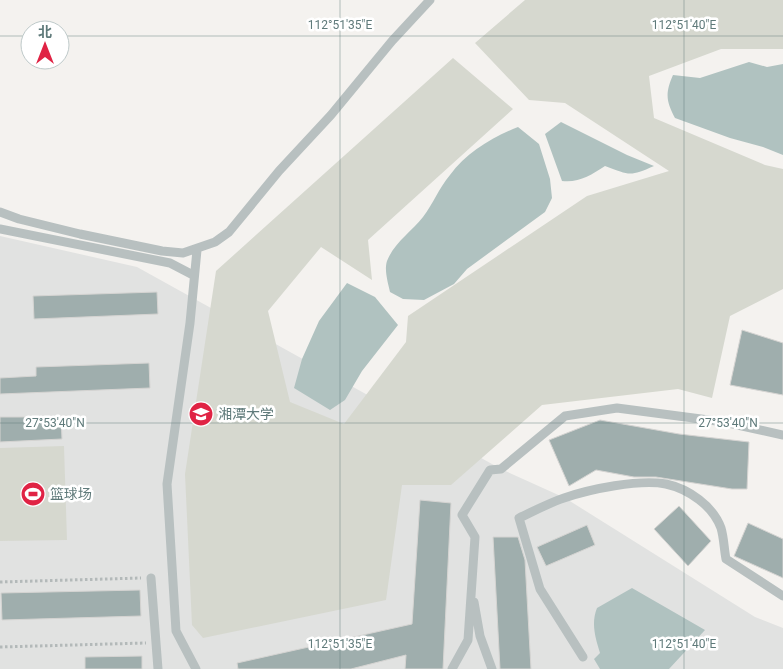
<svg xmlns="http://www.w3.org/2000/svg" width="783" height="669" viewBox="0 0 783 669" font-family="Roboto,'Noto Sans SC',sans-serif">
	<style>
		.built { fill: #e1e2e1 }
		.green { fill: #d6d8cf }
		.water { fill: #b0c2c0 }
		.building { fill: #9faead; stroke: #d5d4d2 }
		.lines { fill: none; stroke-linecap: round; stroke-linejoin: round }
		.path { stroke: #b3b9b9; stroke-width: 3; stroke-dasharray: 2.5 2.5; stroke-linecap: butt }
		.minor { stroke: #b8c0c0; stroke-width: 9 }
		.ticks { fill: none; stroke: #5f7a7a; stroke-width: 1; stroke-opacity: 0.45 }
		.labels { text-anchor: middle; stroke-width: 5; stroke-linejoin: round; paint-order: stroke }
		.poi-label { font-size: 14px; fill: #5f7a7a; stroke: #fff; text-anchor: start }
		.ticks-label { font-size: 12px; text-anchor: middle; fill: #5f7a7a; stroke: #fff; stroke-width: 5; stroke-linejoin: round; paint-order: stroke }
	</style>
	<rect width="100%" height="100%" fill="#f4f2ef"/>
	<path class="built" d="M0,236L137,267L501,469L565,498L755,617L783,628V669H0Z"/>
	<path class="green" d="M525,0H783V49H721L649,76L654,118L765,165L783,169V289L730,316L712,398L678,389L542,405L451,485H402L386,600L203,638L192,625L185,474L216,271L453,58L513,109L368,240L372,280L321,247L268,311L290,402L344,424L406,342L408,316L587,196L669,171L565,103L529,100L475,43Z
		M64,446L67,540L0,541V448Z"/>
	<path class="water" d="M749,62L767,67L783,64V155L763,147L730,138L675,118C666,101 665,93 673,75L700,78Z
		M561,122L627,155L654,166C629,177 630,175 605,166C591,175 579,183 562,181L545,134Z
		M518,127L539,144L550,179L552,198L545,212L467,269L454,284L424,300L403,299L390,292C388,283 384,270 387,261C394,243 411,232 423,217C433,204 439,188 450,175C466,153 492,137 518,127Z
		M347,283L375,297L398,325L362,371L345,400L330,410L294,388L302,359L319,321Z
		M632,588L705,630L669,669H600L594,659L600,653C595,637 591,623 597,608Z"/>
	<path class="building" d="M157,292L158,314L34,319L33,296Z
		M742,330L783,343V395L730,385Z
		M149,363L150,388L0,394V378L36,376V367Z
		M0,417H61L62,439L0,442Z
		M600,420L679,434L749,442L747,489H732L656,477H634L596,470L569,486L549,440Z
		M420,500L451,503L443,669H405L406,655L351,669H238L237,663L412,624Z
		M679,506L711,541L688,566L654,529Z
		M748,523L783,539V578L734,556Z
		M587,525L595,545L546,566L537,547Z
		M493,537H518L525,560L531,669H500Z
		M140,590L141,616L2,620L1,593Z
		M142,656V669H85V657Z"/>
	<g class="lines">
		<path class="path" d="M0,582L141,578
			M0,647L146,643"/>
		<path class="minor" d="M0,212L19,219L80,234L162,251L183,253L215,242L229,232L279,171L331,115L392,41L430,0
			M0,229L170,263L193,275
			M151,578L158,669
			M474,602L480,636L492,669
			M583,657L540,589L519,518C534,511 549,503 564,498C590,489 639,479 666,484C689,489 713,506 721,528C724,538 724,549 726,559L783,596
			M196,669L176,631L167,484L190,323L197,250
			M452,669L468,640L475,537L462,515L490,470L501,469L565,416L617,408L724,422L783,435"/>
	</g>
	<path class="ticks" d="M340,0V669M684,0V669M0,36H30M60,36H783M0,423H783"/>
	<defs>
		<symbol id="university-disc" viewBox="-11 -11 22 22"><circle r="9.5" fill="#e02344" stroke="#fff"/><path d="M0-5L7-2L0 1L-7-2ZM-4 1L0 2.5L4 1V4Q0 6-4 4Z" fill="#fff"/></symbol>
		<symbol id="stadium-disc" viewBox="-11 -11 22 22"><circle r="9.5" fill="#e02344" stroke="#fff"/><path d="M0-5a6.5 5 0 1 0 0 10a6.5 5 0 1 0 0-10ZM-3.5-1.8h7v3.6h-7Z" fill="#fff"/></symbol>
	</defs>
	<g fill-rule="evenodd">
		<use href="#university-disc" x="187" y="400" width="28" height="28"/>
		<use href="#stadium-disc" x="19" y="480" width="28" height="28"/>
	</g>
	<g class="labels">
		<g class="poi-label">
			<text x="218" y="419">湘潭大学</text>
			<text x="50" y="499">篮球场</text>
		</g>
	</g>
	<g class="ticks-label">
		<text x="340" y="29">112°51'35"E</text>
		<text x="684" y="29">112°51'40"E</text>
		<text x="55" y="427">27°53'40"N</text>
		<text x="728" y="427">27°53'40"N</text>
		<text x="340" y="648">112°51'35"E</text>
		<text x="684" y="648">112°51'40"E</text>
	</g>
	<g transform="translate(45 45)"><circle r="24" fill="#ffffff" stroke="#bfcaca"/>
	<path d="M0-4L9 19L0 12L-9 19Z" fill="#e02344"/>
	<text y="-8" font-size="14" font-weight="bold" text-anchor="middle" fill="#5f7a7a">北</text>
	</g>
</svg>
